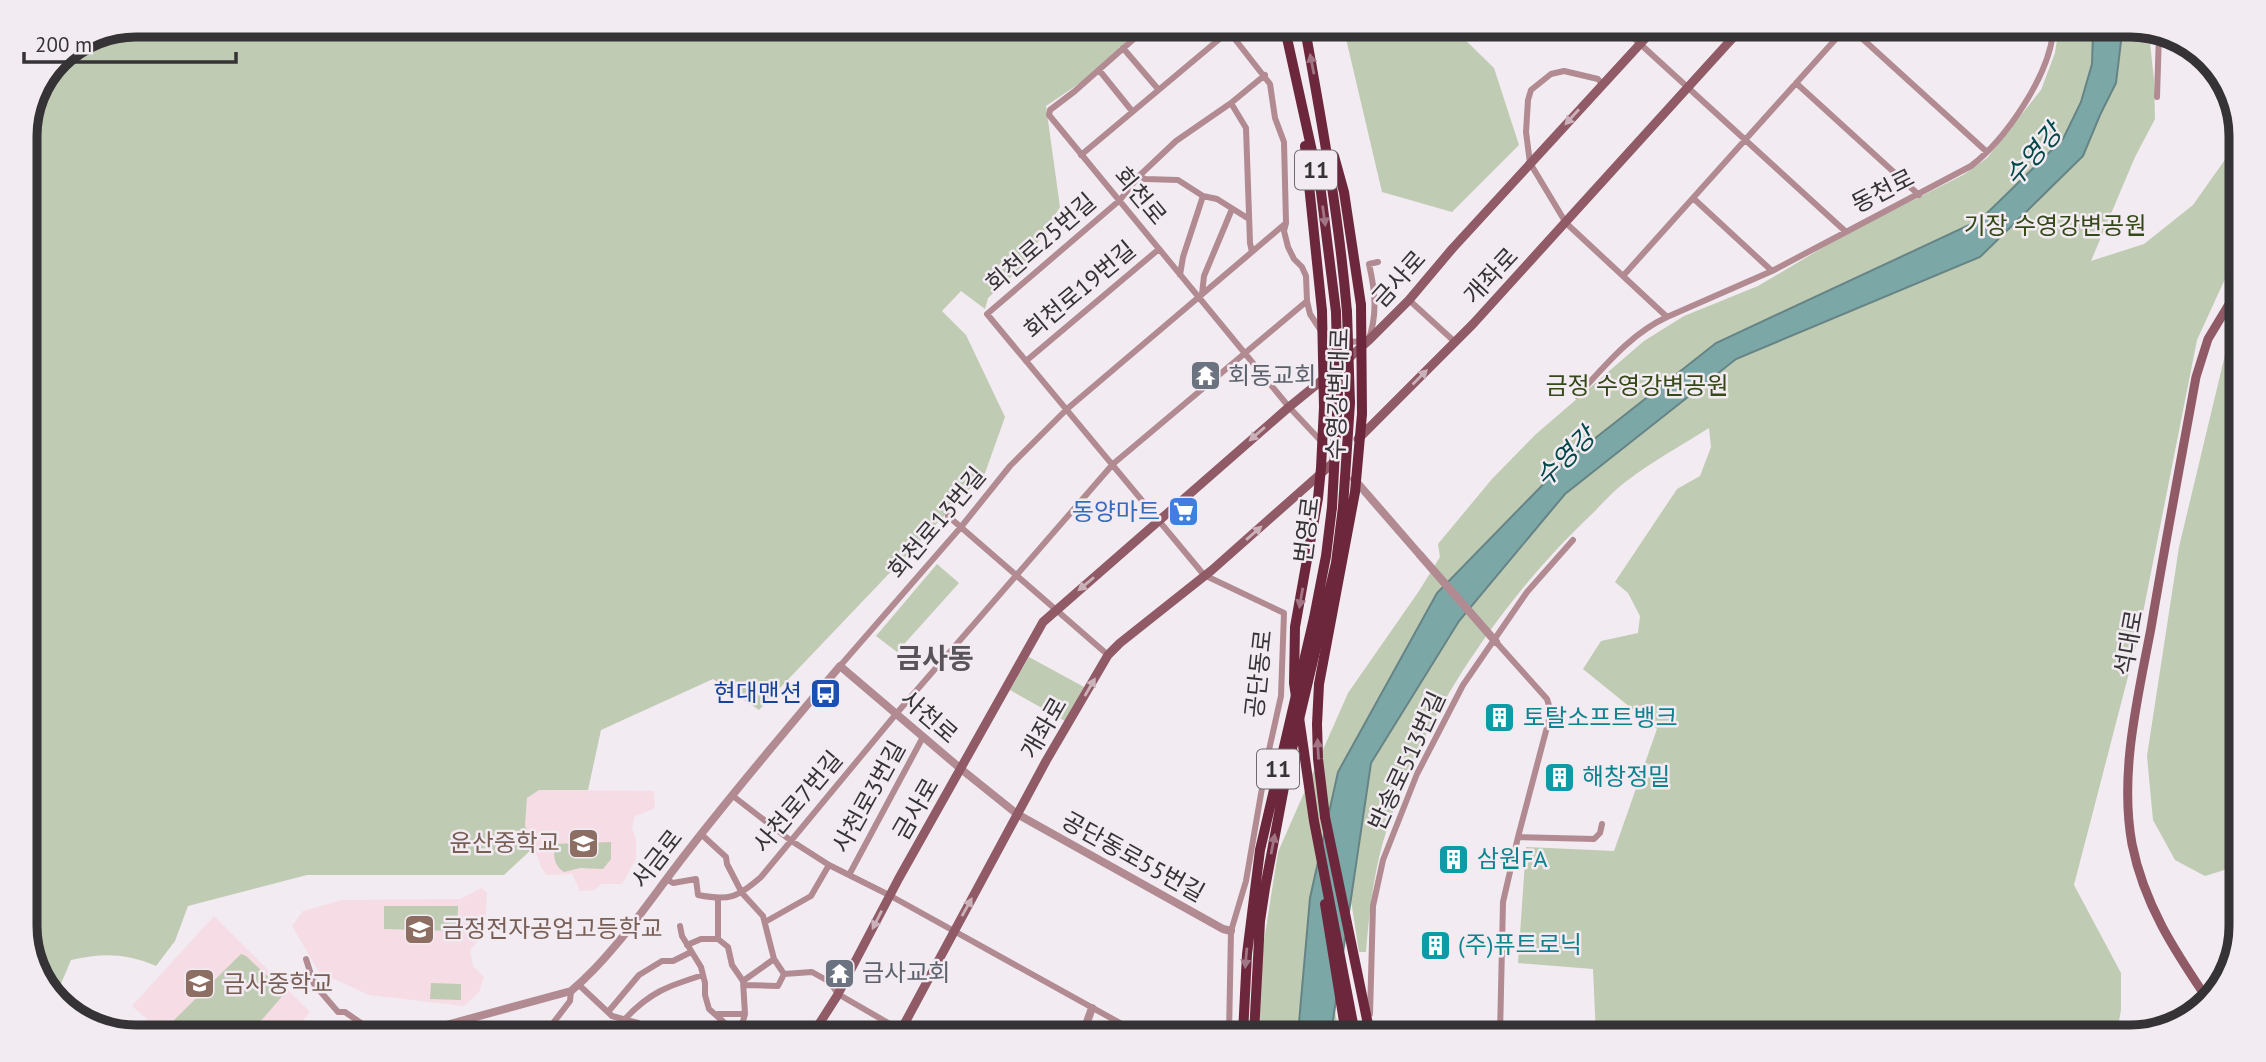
<svg xmlns="http://www.w3.org/2000/svg" width="2266" height="1062" viewBox="0 0 2266 1062" font-family="'PT Sans','Noto Sans KR',sans-serif">
	<style>
		.education { fill: #f5dce5 }
		.green { fill: #bfcbb2 }
		.water { fill: #7ba7a7; stroke: #668485; stroke-width: 2 }
		.lines { fill: none; stroke-linecap: round; stroke-linejoin: round }
		.minor { stroke: #b18a92; stroke-width: 6 }
		.tertiary { stroke: #b18a92; stroke-width: 8 }
		.secondary { stroke: #905a66; stroke-width: 9 }
		.trunk { stroke: #6c273c; stroke-width: 10 }
		.tertiary-bridge { stroke: #b18a92; stroke-width: 8 }
		.trunk-bridge { stroke: #6c273c; stroke-width: 10 }
		.oneway { fill: #a27584 }
		.oneway2 { fill: #cbb1b9 }
		.labels { text-anchor: middle; stroke-width: 5; stroke-linejoin: round; paint-order: stroke }
		.shield { fill: #f2ebf1; stroke: #6e6a6d; stroke-width: 2 }
		.shield-label { font-size: 23px; font-weight: bold; fill: #353335 }
		.street-label { font-size: 24px; fill: #353335; stroke: #f2ebf1 }
		.park-label { font-size: 24px; fill: #354817; stroke: #f2ebf1 }
		.worship-label { font-size: 24px; fill: #5b616d; stroke: #f2ebf1; text-anchor: start }
		.shop-label { font-size: 24px; fill: #366cbe; stroke: #f2ebf1; text-anchor: end }
		.transit-label { font-size: 24px; fill: #164399; stroke: #f2ebf1; text-anchor: end }
		.culture-label { font-size: 24px; fill: #0d838f; stroke: #f2ebf1; text-anchor: start }
		.education-label { font-size: 24px; fill: #785e54; stroke: #f2ebf1; text-anchor: start }
		.water-label { font-size: 26px; font-style: italic; fill: #024849; stroke: #f2ebf1 }
		.quarter-label { font-size: 28px; font-weight: bold; fill: #595459; stroke: #f2ebf1 }
		.rim { fill: none; stroke: #353335; stroke-width: 9 }
	</style>
	<rect width="100%" height="100%" fill="#f2ebf1"/>
	<path class="education" d="M539,790L654,791L655,808L634,817L632,829L636,838V859L622,884H602L594,890L580,891L572,874L547,875L542,869L525,825L527,798Z
		M481,888L487,893L485,933L470,950L473,966L484,977L479,992L464,1006L369,995L319,972L292,926L303,911L342,900L460,899Z
		M214,916L310,1012L295,1030L158,1029L132,1006Z"/>
	<path class="green" d="M136,25L1138,29L1099,70L1046,106L1060,207L1023,266L988,298L985,309L961,291L942,311L966,335L1005,417L985,473L759,710L713,679L601,730L588,790H539L527,798L525,825L533,848L504,875H307L188,906L175,941L156,966C125,953 103,953 71,960L60,986L75,1014L43,988L25,934V129L57,57Z
		M1344,30H1455L1494,68L1519,145L1452,212L1382,192Z
		M2058,33H2149L2154,80L2155,119L2135,157L2091,261L2144,244L2193,205L2241,137L2240,261L2225,279L2197,340L2138,638L2074,885L2121,973V1010L2116,1037L1596,1035L1593,969L1518,963L1526,847L1614,851L1657,729L1583,669L1601,641L1638,633L1640,616L1628,593L1615,582L1677,489L1700,476L1711,447L1709,428C1682,445 1653,461 1628,480C1615,489 1604,502 1593,513C1503,597 1417,723 1383,842C1373,878 1369,915 1366,952H1359L1344,855L1329,978L1339,1034H1260V966L1278,852L1348,693L1419,591L1440,557L1438,544L1492,479L1535,435L1644,341L1684,316L1758,286L1844,235L1963,175L1987,158L2041,90L2055,53Z
		M2239,318L2234,867L2205,876L2175,860L2153,820L2147,756L2179,547L2230,334Z
		M937,564L959,583L897,652L876,636Z
		M1029,657L1084,687L1065,721L1010,690Z
		M611,842V859L603,869L580,868L564,872C553,865 554,856 554,844Z
		M384,906H458L457,931L384,929Z
		M241,954L246,956L285,993L253,1030L173,1029L169,1025Z
		M431,983L461,984V1000L430,999Z"/>
	<path class="water" d="M2093,33H2122L2116,83L2100,115L2083,156L1980,257L1736,359L1565,494L1459,621L1371,763L1331,1034H1298L1310,898L1338,772L1437,593L1565,462L1716,343L1980,220L2063,139L2081,102L2092,64Z"/>
	<g class="lines">
		<path class="minor" d="M1145,29L1075,91L1050,110L1049,115L1289,407L1335,456
			M1227,29L1270,84L1275,118L1284,142L1286,223L1284,231L1288,247L1294,259L1302,267L1306,276L1307,301L1310,314L1329,343L1331,372
			M1626,31L1845,231
			M1855,32L1987,152
			M1123,48L1158,89
			M1099,70L1132,111
			M1796,83L1919,195
			M1602,84L1598,79L1564,71L1551,74L1531,90L1528,100L1526,132L1530,163L1566,223L1667,317L1772,271L1971,166C2006,139 2048,77 2053,33
			M2157,97L2159,33
			M1231,103L1246,128L1250,243L1252,252
			M1081,155L1229,31
			M1139,176L1145,179L1178,180L1203,196L1217,199L1249,219
			M1693,198L1772,271
			M1180,275L1183,257L1203,196
			M1623,276L1842,32
			M1202,294L1204,276L1232,209
			M1409,300L1455,342
			M1346,342L1368,341C1378,315 1375,290 1369,264L1378,262
			M1026,361L1159,249
			M1577,396C1604,367 1630,334 1667,317
			M948,516L1108,655
			M1496,642L1547,699L1551,712L1518,837L1503,902L1500,1035
			M840,666L961,527L1010,466L1067,409L1286,223
			M733,796L790,840L829,865L889,895L1138,1033
			M701,834L726,857L727,864L742,893L763,916L774,959L784,974L812,972L830,982L838,994L902,1031
			M1518,837L1594,839L1600,833L1602,824
			M849,875L923,737
			M666,879L673,883L696,879L698,895C729,901 737,898 761,877L896,714L1113,464L1307,301
			M718,899V939
			M765,922L811,896L829,865
			M680,926L682,936L701,967L705,983V995L709,1009L735,1032
			M687,945L701,939H718L728,947L732,965L743,981L745,1014L740,1032
			M306,959L314,984L338,1012H345L371,1030
			M743,981L774,959
			M579,985L612,1016L638,1023L641,1031
			M744,985L778,986L784,974
			M608,1012L639,975L662,961H673L691,952
			M718,1014H745
			M1370,1014L1373,906L1383,860L1417,774L1463,685L1527,592L1573,540
			M625,1019C650,992 668,986 703,975
			M554,1022L563,1031
			M547,1031L570,1001L571,991
			M1229,1034L1231,931L1246,881L1267,759L1281,696L1284,613L1204,575L987,314L1120,200L1139,176L1176,141L1231,103L1265,75"/>
		<path class="tertiary" d="M1354,479L1420,555
			M428,1030L571,991C614,955 649,901 684,856C734,791 787,729 840,666L961,769L1017,814L1223,929L1231,931
			M1083,1033L1092,1008"/>
		<path class="secondary" d="M1358,439L1473,324L1739,31
			M2208,1000C2174,950 2144,904 2132,844C2119,773 2138,697 2151,628C2165,544 2181,460 2196,377L2208,339L2240,286
			M814,1032L837,996L899,878L1043,622L1289,407L1348,359L1368,341L1409,300L1452,249L1652,31
			M900,1032L1046,761L1108,655L1120,643L1212,570L1335,461"/>
		<path class="trunk" d="M1285,29L1321,192L1336,312
			M1305,29C1322,123 1339,217 1347,312
			M1305,146L1322,311
			M1334,156L1344,192L1361,305
			M1325,817L1370,1034
			M1325,904L1346,1034
			M1243,1034L1247,954L1260,850L1314,618L1326,556L1332,507
			M1254,1034L1260,921L1265,888L1288,766L1336,563L1343,507"/>
		<path class="tertiary-bridge" d="M1420,555L1496,642"/>
		<path class="trunk-bridge" d="M1322,311L1324,407L1321,468L1318,498L1295,627L1294,683L1314,821L1355,1034
			M1332,507L1338,395L1336,312
			M1343,507L1350,403L1347,312
			M1325,817L1318,759L1317,724L1319,684L1355,492L1362,414L1361,305"/>
	</g>
	<defs><path id="oneway-solid" d="M-6-.8H1V-3.2L6.5 0L1 3.2V.8H-6Z" transform="scale(1.75)"/></defs>
	<g class="oneway">
		<use href="#oneway-solid" transform="translate(1312 64) rotate(-101)"/>
		<use href="#oneway-solid" transform="translate(1324 216) rotate(82)"/>
		<use href="#oneway-solid" transform="translate(1301 598) rotate(100)"/>
		<use href="#oneway-solid" transform="translate(1318 749) rotate(-93)"/>
		<use href="#oneway-solid" transform="translate(1273 844) rotate(-79)"/>
		<use href="#oneway-solid" transform="translate(1246 958) rotate(95)"/>
	</g>
	<g class="oneway2">
		<use href="#oneway-solid" transform="translate(1572 117) rotate(132)"/>
		<use href="#oneway-solid" transform="translate(1420 377) rotate(-45)"/>
		<use href="#oneway-solid" transform="translate(1257 434) rotate(139)"/>
		<use href="#oneway-solid" transform="translate(1254 533) rotate(-41)"/>
		<use href="#oneway-solid" transform="translate(1086 584) rotate(140)"/>
		<use href="#oneway-solid" transform="translate(1090 687) rotate(-60)"/>
		<use href="#oneway-solid" transform="translate(967 907) rotate(-61)"/>
		<use href="#oneway-solid" transform="translate(877 920) rotate(117)"/>
	</g>
	<defs>
		<symbol id="temple-square" viewBox="-11 -11 22 22"><rect x="-9" y="-9" width="18" height="18" rx="4" fill="#6b7280" stroke="#f2ebf1"/><path d="M0-6L5-2H3V0L6.5 2.5H4V6H1.5V3h-3V6H-4V2.5H-6.5L-3 0V-2H-5Z" fill="#fff"/></symbol>
		<symbol id="supermarket-square" viewBox="-11 -11 22 22"><rect x="-9" y="-9" width="18" height="18" rx="4" fill="#3f7fe0" stroke="#f2ebf1"/><path d="M-6-5.5h2.5l.6 2H6L4.5 2H-2.5L-4.4-4H-6ZM-1.5 3.2a1.3 1.3 0 1 0 .1 0ZM3 3.2a1.3 1.3 0 1 0 .1 0Z" fill="#fff"/></symbol>
		<symbol id="bus-square" viewBox="-11 -11 22 22"><rect x="-9" y="-9" width="18" height="18" rx="4" fill="#1a4fb4" stroke="#f2ebf1"/><path d="M-5-6H5V4H4V6H2V4H-2V6H-4V4H-5ZM-3.5-4V0h7V-4ZM-3.5 1.2v1.5H-2V1.2ZM2 1.2v1.5H3.5V1.2Z" fill="#fff"/></symbol>
		<symbol id="building-square" viewBox="-11 -11 22 22"><rect x="-9" y="-9" width="18" height="18" rx="4" fill="#0f9aa8" stroke="#f2ebf1"/><path d="M-4-6H4V6H1V3H-1V6H-4ZM-2.5-4.3h1.7v1.8h-1.7ZM.8-4.3h1.7v1.8H.8ZM-2.5-1h1.7V.8h-1.7ZM.8-1h1.7V.8H.8Z" fill="#fff"/></symbol>
		<symbol id="school-square" viewBox="-11 -11 22 22"><rect x="-9" y="-9" width="18" height="18" rx="4" fill="#8d6e63" stroke="#f2ebf1"/><path d="M0-5L7-2L0 1L-7-2ZM-4 1L0 2.5L4 1V4Q0 6-4 4Z" fill="#fff"/></symbol>
	</defs>
	<g fill-rule="evenodd">
		<use href="#temple-square" x="1188" y="358" width="35" height="35"/>
		<use href="#supermarket-square" x="1166" y="494" width="35" height="35"/>
		<use href="#bus-square" x="808" y="676" width="35" height="35"/>
		<use href="#building-square" x="1482" y="700" width="35" height="35"/>
		<use href="#building-square" x="1542" y="760" width="35" height="35"/>
		<use href="#school-square" x="566" y="826" width="35" height="35"/>
		<use href="#building-square" x="1436" y="842" width="35" height="35"/>
		<use href="#school-square" x="402" y="912" width="35" height="35"/>
		<use href="#building-square" x="1418" y="928" width="35" height="35"/>
		<use href="#temple-square" x="822" y="956" width="35" height="35"/>
		<use href="#school-square" x="182" y="966" width="35" height="35"/>
	</g>
	<g class="labels">
		<g class="shield">
			<rect x="1295" y="150.5" width="42" height="39" rx="5"/>
			<rect x="1257" y="749.5" width="42" height="39" rx="5"/>
		</g>
		<g class="shield-label">
			<text x="1316" y="178">11</text>
			<text x="1278" y="777">11</text>
		</g>
		<g class="street-label">
			<text transform="translate(1883 191) rotate(-27)" y="8">동천로</text>
			<text transform="translate(1140 196) rotate(50)" y="8">회천로</text>
			<text transform="translate(1041 243) rotate(-41)" y="8">회천로25번길</text>
			<text transform="translate(1491 276) rotate(-47)" y="8">개좌로</text>
			<text transform="translate(1399 279) rotate(-48)" y="8">금사로</text>
			<text transform="translate(1080 290) rotate(-40)" y="8">회천로19번길</text>
			<text transform="translate(1338 394) rotate(-88)" y="8">수영강변대로</text>
			<text transform="translate(937 523) rotate(-50)" y="8">회천로13번길</text>
			<text transform="translate(1307 530) rotate(-83)" y="8">번영로</text>
			<text transform="translate(2129 643) rotate(-80)" y="8">석대로</text>
			<text transform="translate(1259 674) rotate(-84)" y="8">공단동로</text>
			<text transform="translate(929 717) rotate(41)" y="8">사천로</text>
			<text transform="translate(1044 728) rotate(-60)" y="8">개좌로</text>
			<text transform="translate(1407 761) rotate(-65)" y="8">반송로513번길</text>
			<text transform="translate(869 797) rotate(-61)" y="8">사천로3번길</text>
			<text transform="translate(798 802) rotate(-50)" y="8">사천로7번길</text>
			<text transform="translate(916 809) rotate(-60)" y="8">금사로</text>
			<text transform="translate(1133 857) rotate(29)" y="8">공단동로55번길</text>
			<text transform="translate(657 859) rotate(-52)" y="8">서금로</text>
		</g>
		<g class="park-label">
			<text x="2055" y="234">기장 수영강변공원</text>
			<text x="1637" y="394">금정 수영강변공원</text>
		</g>
		<g class="worship-label">
			<text x="1228" y="384">회동교회</text>
			<text x="862" y="981">금사교회</text>
		</g>
		<g class="shop-label">
			<text x="1160" y="520">동양마트</text>
		</g>
		<g class="transit-label">
			<text x="802" y="701">현대맨션</text>
		</g>
		<g class="culture-label">
			<text x="1523" y="726">토탈소프트뱅크</text>
			<text x="1582" y="785">해창정밀</text>
			<text x="1477" y="867">삼원FA</text>
			<text x="1458" y="953">(주)퓨트로닉</text>
		</g>
		<g class="education-label">
			<text x="560" y="851" text-anchor="end">윤산중학교</text>
			<text x="442" y="937">금정전자공업고등학교</text>
			<text x="223" y="992">금사중학교</text>
		</g>
		<g class="water-label">
			<text transform="translate(2033 155) rotate(-49)" y="9">수영강</text>
			<text transform="translate(1565 457) rotate(-44)" y="9">수영강</text>
		</g>
		<g class="quarter-label">
			<text x="935" y="668">금사동</text>
		</g>
	</g>
	<path d="M0 0H2266V1062H0ZM136 37H2130A99 99 0 0 1 2229 136V926A99 99 0 0 1 2130 1025H136A99 99 0 0 1 37 926V136A99 99 0 0 1 136 37Z" fill="#f2ebf1" fill-rule="evenodd"/>
	<path class="rim" d="M136 37H2130A99 99 0 0 1 2229 136V926A99 99 0 0 1 2130 1025H136A99 99 0 0 1 37 926V136A99 99 0 0 1 136 37Z"/>
	<path d="M24 52v10h212v-10" fill="none" stroke="#353335" stroke-width="3.5"/>
	<text x="35" y="52" font-size="21" fill="#353335" stroke="#f2ebf1" stroke-width="5" paint-order="stroke">200 m</text>
</svg>
